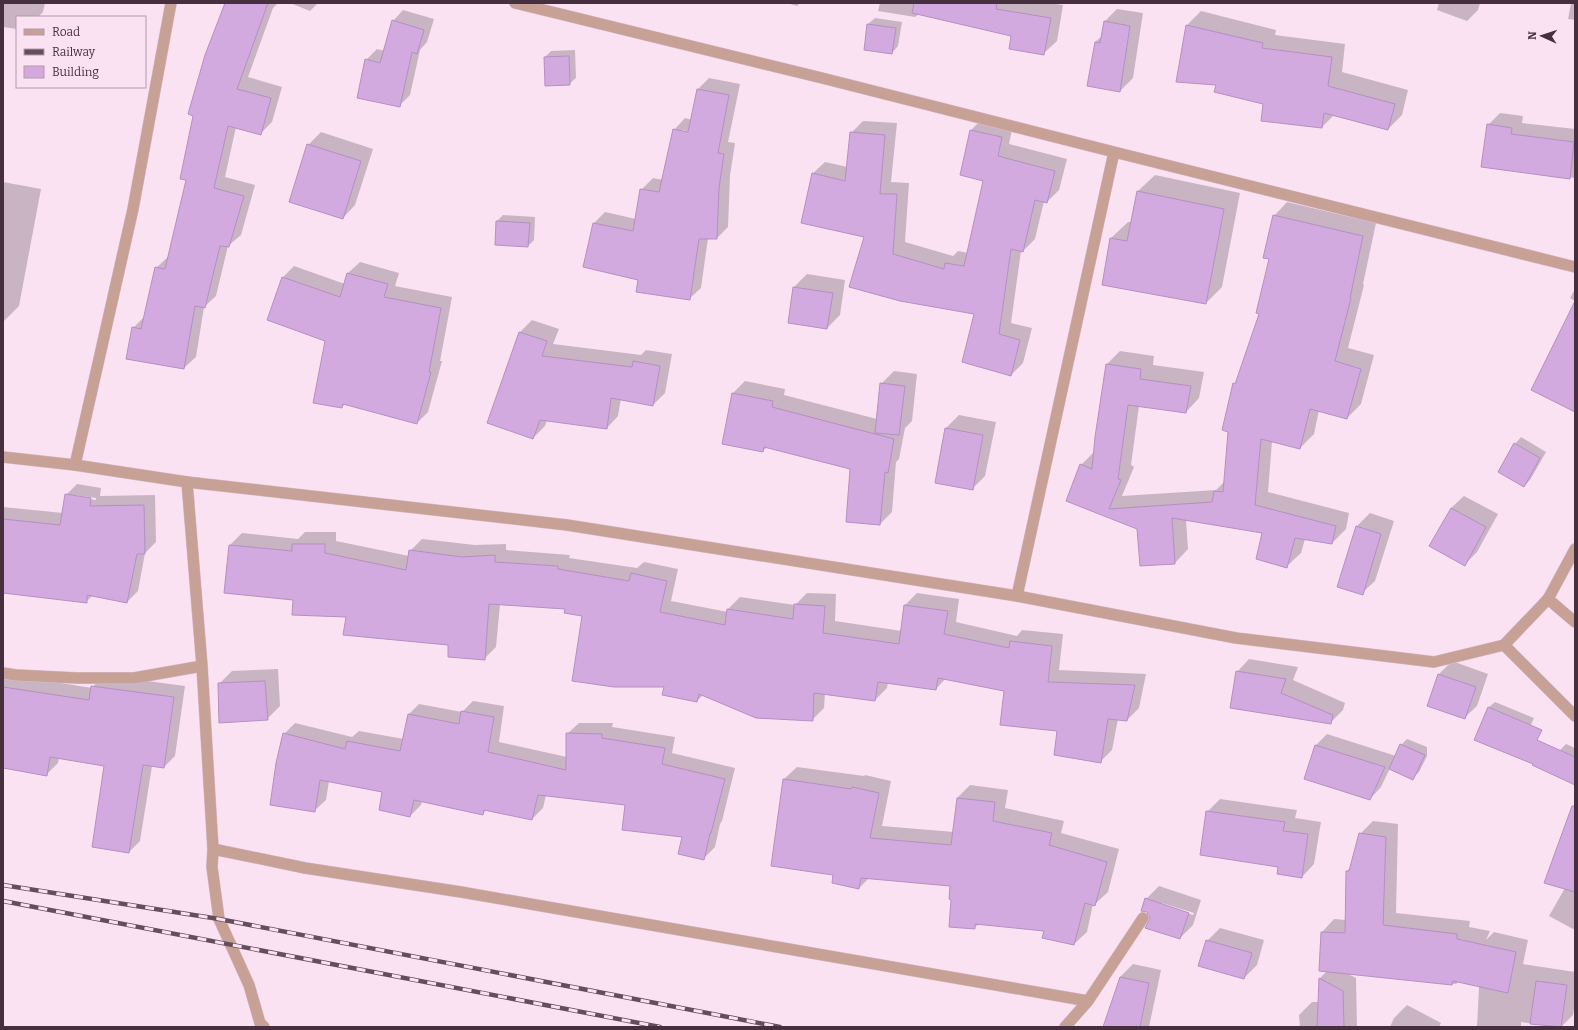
<svg xmlns="http://www.w3.org/2000/svg" width="1578" height="1030" viewBox="0 0 1578 1030" font-family="Bitter,serif">
	<style>
		.shadow { fill: #0003; fill-rule: evenodd }
		.building { fill: #d2aae0; stroke: #b58fc2 }
		.lines { fill: none; stroke-linecap: round; stroke-linejoin: round }
		.minor-casing { stroke: #d7becf; stroke-width: 12 }
		.tertiary-casing { stroke: #d7becf; stroke-width: 12 }
		.minor { stroke: #c8a196; stroke-width: 11 }
		.tertiary { stroke: #c8a196; stroke-width: 11 }
		.rail-casing { stroke: #644d5d; stroke-width: 4.5 }
		.rail { stroke: #fbe2f3; stroke-width: 3; stroke-dasharray: 9; stroke-linecap: butt }
	</style>
	<rect width="100%" height="100%" fill="#fbe2f3"/>
	<path class="shadow" d="M3,3H45L43,12L38,17H17V29L3,27Z
		M236,3H278L273,8L248,77L282,87L272,122L260,134L236,127L225,177L255,185L241,235L228,246L216,296L204,307L196,357L184,368L133,328L145,316L156,268L169,256Z
		M290,3H318L310,11Z
		M787,3H800L797,6Z
		M880,3H1048L1063,5L1057,41L1044,53L1013,35L919,14L915,17L878,11Z
		M1439,3H1480L1478,10L1467,21L1437,10Z
		M1571,3H1575V20L1568,19Z
		M1117,9L1143,13L1133,78L1120,91L1095,42L1102,36L1104,22Z
		M403,10L434,19L427,42L420,50L410,95L399,106L366,60L377,49L385,51L393,21Z
		M1201,11L1276,30L1275,35L1345,44L1342,72L1408,90L1402,115L1388,129L1334,115L1322,127L1262,120L1264,103L1217,84L1178,81L1187,25Z
		M875,18L902,22L898,46L892,53L868,24Z
		M575,50L576,78L569,84L545,57L551,51Z
		M709,78L740,84L728,142L735,143L730,176L728,227L717,238H708L701,288L689,299L639,279L584,267L594,223L605,212L636,219L641,190L653,178L663,180L674,130L685,118L692,120L698,89ZM681,130L693,132V134L681,132Z
		M1500,113L1523,116L1522,123L1575,129V178L1483,167L1488,125Z
		M983,118L1013,125L1009,144L1067,159L1059,190L1047,202L1044,201L1035,239L1023,251H1021L1011,323L1032,328L1023,363L1011,375L976,313L865,236L812,174L825,162L848,167L851,133L863,121L897,123L891,182L909,183L905,242L953,256L958,251L968,253L984,180L971,130Z
		M321,132L373,149L355,205L343,218L308,145Z
		M1155,175L1240,193L1222,287L1206,303L1111,238L1128,222H1132L1138,191Z
		M3,182L41,189L19,306L3,322Z
		M1287,202L1376,223L1363,284L1364,285L1348,348L1374,355L1361,404L1347,418L1319,410L1314,434L1300,448L1272,441L1268,492L1349,513L1346,529L1332,543L1305,539L1301,553L1287,566L1263,532L1186,520L1188,549L1175,563L1138,528L1067,501L1081,465L1094,452L1107,364L1120,351L1154,356L1153,365L1204,372L1199,398L1186,412L1139,406L1131,465L1134,467L1122,496L1216,490L1225,481L1234,384L1238,379L1260,313L1271,258L1274,216Z
		M503,215L535,217L534,240L528,246L497,221Z
		M360,262L399,273L395,286L452,297L440,361H442L428,412L417,423L345,404L342,407L327,341L283,277L294,266L345,284L348,273Z
		M807,274L845,280L840,315L827,328L794,287Z
		M1575,289V301L1570,298Z
		M532,320L559,329L553,344L641,355L646,350L672,354L665,393L653,405L621,398L618,416L607,428L547,420L545,426L533,438L489,422L520,332Z
		M894,371L917,374L912,421L905,428L899,459L896,462L892,512L880,524L851,468L767,447L763,451L733,393L745,381L785,389L784,395L877,419L881,384Z
		M959,415L996,422L985,476L972,489L936,482L946,428Z
		M1521,437L1546,452L1530,480L1524,486L1515,444Z
		M77,484L101,488L100,496L155,495L156,542L145,553L138,591L127,602L93,595L86,602L3,592V507L63,513L66,495ZM74,495L96,498V500L74,497Z
		M1464,496L1498,514L1477,552L1465,564L1451,508Z
		M1370,513L1394,521L1375,581L1362,593L1357,526Z
		M305,532H336V541L409,556L410,551L422,539L475,545L506,544V550L570,555L569,558L637,568L644,562L678,569L671,601L728,612V609L740,597L795,605L807,593L836,594L835,621L902,631L905,605L917,593L959,599L956,622L1017,636L1022,630L1063,634L1059,670L1146,674L1139,708L1127,720L1118,719L1112,750L1100,762L1005,690L946,678L936,689L888,682L887,688L875,700L825,693L824,708L812,720L703,695L697,701L665,686L583,615L566,608L500,604L496,647L484,659L449,645L347,616L294,599L230,545L242,533L298,539Z
		M1249,659L1298,667L1293,680L1345,703L1343,710L1330,723L1237,672Z
		M1452,661L1488,674L1477,706L1464,718L1428,706L1439,674Z
		M278,669L280,706L267,719L219,684L232,671Z
		M3,671L24,677L92,688L103,675L185,686L175,756L164,767L152,766L140,841L129,852L106,765L59,758L58,763L47,774L4,768L3,769Z
		M473,701L504,706L499,742L567,757V734L579,723H613L612,727L675,737L672,753L735,768L722,821L720,824L715,847L704,858L683,836L626,804L546,795L543,808L532,819L486,810L483,814L422,801L421,805L410,816L383,791L329,781L326,800L314,811L284,734L295,723L352,737L359,731L404,739L408,715L419,704L462,712Z
		M1495,702L1534,718L1520,749L1488,708Z
		M1327,734L1396,756L1401,745L1407,739L1427,747V756L1419,772L1413,778L1390,768L1381,787L1370,799L1316,745Z
		M1566,744L1575,748V775L1560,750Z
		M797,767L864,776L865,775L891,781L882,826L954,832L957,798L970,785L1008,790L1005,808L1064,821L1061,833L1119,849L1108,892L1095,904H1093L1087,932L1074,944L1045,930L980,923L974,928L952,899L951,885L869,878L859,888L834,874L784,779Z
		M1220,799L1297,810L1295,818L1321,822L1314,864L1302,877L1207,812Z
		M1373,821L1398,824L1396,913L1470,921L1469,927L1490,931L1486,940L1494,932L1528,940L1523,964L1575,972V1002L1573,1015L1561,1027L1521,1022V1027H1477L1481,948L1469,971L1456,984L1346,973L1356,978L1357,1027H1300L1299,1015L1312,1002H1319L1320,978L1327,971L1322,932L1334,919L1346,920L1347,871L1351,867L1360,834Z
		M1575,835V928L1573,929L1549,916L1565,888Z
		M1159,886L1201,900L1193,925L1180,938L1151,918L1146,899ZM1162,903L1194,913L1193,915L1162,905Z
		M1220,928L1264,940L1257,965L1244,978L1207,941Z
		M1133,964L1161,970L1149,1027H1104L1120,977Z
		M1407,1005L1441,1023L1439,1027H1390L1394,1018Z"/>
	<path class="building" d="M225,3H268L237,89L271,98L261,135L228,126L214,188L244,196L229,247L220,246L205,308L195,306L184,369L126,359L132,327L141,329L155,267L165,269L186,180L180,179L193,116L188,114L205,55Z
		M914,3H997L996,9L1051,18L1044,55L1009,49L1011,36L912,13Z
		M392,20L424,30L417,54L412,52L400,107L357,98L365,59L380,63Z
		M1104,21L1130,26L1120,92L1087,86L1095,42L1100,43Z
		M867,24L896,28L892,54L864,50Z
		M1186,25L1263,43L1262,48L1332,57L1328,86L1395,104L1388,130L1324,113L1322,128L1261,121L1263,104L1214,92L1216,85L1176,82Z
		M569,56L570,85L545,86L544,57Z
		M697,89L729,95L718,153L724,154L719,188L717,239H699L690,300L636,292L638,280L583,267L593,223L633,231L640,189L659,192L673,129L688,132Z
		M1487,124L1512,128L1511,134L1574,142L1570,179L1481,167Z
		M970,130L1002,137L998,156L1055,171L1047,203L1035,200L1023,252L1011,249L999,334L1020,340L1011,376L962,362L974,314L900,301L849,287L864,237L801,223L812,173L845,181L850,132L885,135L880,194H897L893,254L944,269L945,263L964,266L983,181L960,175Z
		M307,144L361,161L343,219L289,202Z
		M1137,191L1224,209L1206,304L1102,285L1110,238L1127,241Z
		M1273,215L1363,236L1350,298H1351L1335,361L1361,369L1347,419L1310,409L1300,449L1261,439L1255,505L1336,526L1332,544L1295,538L1287,568L1256,559L1262,533L1172,518L1175,564L1140,566L1137,529L1066,501L1080,464L1092,469L1095,437L1106,364L1141,369L1140,379L1191,386L1186,413L1128,405L1118,479L1121,480L1109,509L1212,502L1214,491L1223,492L1228,432L1222,430L1233,383L1235,384L1259,314L1256,313L1269,259L1263,258Z
		M496,221L530,223L528,247L495,245Z
		M347,273L388,284L384,297L441,308L429,372H431L417,424L343,404L342,408L313,403L325,341L267,320L282,277L340,297Z
		M793,287L833,293L827,329L788,323Z
		M1575,301V412L1531,390Z
		M519,332L547,341L542,356L632,367L633,361L660,366L653,406L611,398L607,429L540,420L533,439L487,423Z
		M880,383L905,386L899,435L875,433Z
		M732,393L773,401L772,407L894,439L888,473L885,472L880,525L846,522L850,469L764,447L763,452L722,444Z
		M945,428L983,435L973,490L935,483Z
		M1514,443L1540,458L1524,487L1498,472Z
		M65,494L91,498L90,506L144,505L145,554H137L127,603L87,595V603L3,593V519L60,525Z
		M1451,508L1486,527L1465,566L1429,546Z
		M1356,526L1381,534L1363,595L1337,587Z
		M292,544H325V553L406,570L409,550L462,557L495,555V562L558,566V569L629,581L631,573L667,581L660,612L725,625L727,609L793,619L794,604L825,606L823,633L899,644L904,605L948,611L944,634L1009,648L1010,641L1052,646L1048,682L1135,685L1127,721L1108,719L1101,763L1054,755L1057,731L1000,725L1004,691L938,678L936,690L878,682L875,701L814,693L813,721L756,718L699,694L697,702L662,695L664,687H614L572,681L582,616L564,613L565,609L489,604L485,660L448,657V645L343,635L346,617L292,615L293,600L224,593L229,545L292,551Z
		M1236,671L1286,679L1281,693L1333,715L1331,724L1230,708Z
		M1438,674L1476,687L1465,719L1427,706Z
		M265,681L268,720L219,723L218,683Z
		M91,686L174,697L164,768L143,765L129,853L92,847L104,766L50,757L47,776L3,768V687L89,700Z
		M1488,707L1542,730L1537,740L1575,757V785L1532,765L1533,764L1474,740Z
		M461,711L494,717L488,752L566,770V733L602,734V738L665,748L662,764L725,779L711,833H710L704,860L678,854L682,837L622,830L625,805L538,795L532,820L484,810L483,815L414,800L410,817L379,810L382,792L320,780L315,812L270,805L276,763L283,733L345,749L347,741L400,751L408,714L459,724Z
		M1400,744L1425,755L1413,780L1389,769Z
		M1315,745L1385,767L1370,800L1304,779Z
		M783,779L851,789L852,787L879,793L870,838L951,845L957,798L995,802L993,821L1052,833L1049,845L1107,862L1095,906L1085,903L1074,945L1042,938L1044,931L975,924V929L949,927L951,900L949,899L950,886L861,878L859,889L832,883L833,875L771,866Z
		M1572,806H1575V892L1544,883Z
		M1206,811L1285,822L1283,831L1308,834L1302,878L1277,874L1278,867L1200,855Z
		M1359,833L1386,837L1383,925L1457,934V939L1516,952L1508,993L1453,981L1452,985L1319,971L1321,932L1345,933L1346,871H1349Z
		M1145,898L1189,913L1180,939L1145,928L1150,918L1147,912L1141,911Z
		M1206,940L1252,953L1244,979L1198,966Z
		M1120,977L1149,983L1140,1027H1103Z
		M1319,978L1343,991L1344,1027H1317Z
		M1536,981L1567,985L1561,1027L1530,1024Z"/>
	<g class="lines">
		<defs>
			<path id="minor" d="M515,3L822,78L1114,152L1575,267
				M75,465L133,209L171,3
				M187,482L202,666L213,849L305,868L461,892L1088,1001L1143,918
				M1017,596L1114,152
				M1548,599L1575,622
				M1504,645L1575,716
				M3,673L16,675L77,678H134L202,666
				M213,849L212,867L219,919L249,985L260,1023L264,1027
				M1065,1027L1088,1001"/>
			<path id="tertiary" d="M3,457L75,465L187,482L567,525L1017,596L1236,638L1434,662L1504,645L1548,599L1575,549"/>
		</defs>
		<use href="#minor" class="minor-casing"/>
		<use href="#tertiary" class="tertiary-casing"/>
		<use href="#minor" class="minor"/>
		<use href="#tertiary" class="tertiary"/>
		<defs>
			<path id="rail" d="M3,885L219,919L780,1027
				M3,901L660,1027"/>
		</defs>
		<use href="#rail" class="rail-casing"/>
		<use href="#rail" class="rail"/>
	</g>
	<rect width="1578" height="1030" fill="none" stroke="#462f3f" stroke-width="8"/>
	<rect x="16" y="16" width="130" height="72" fill="#fbe2f3" stroke="#b39aab"/>
	<rect x="24" y="29" width="20" height="6" fill="#c8a196" stroke="#b39aab"/>
	<text x="52" y="36" font-size="12" fill="#462f3f">Road</text>
	<rect x="24" y="49" width="20" height="6" fill="#644d5d" stroke="#b39aab"/>
	<text x="52" y="56" font-size="12" fill="#462f3f">Railway</text>
	<rect x="24" y="66" width="20" height="12" fill="#d2aae0" stroke="#b39aab"/>
	<text x="52" y="76" font-size="12" fill="#462f3f">Building</text>
	<g transform="translate(1542 36) rotate(273)" stroke="#fbe2f3" stroke-width="3" paint-order="stroke">
	<path d="M0-3L7 15L0 10L-7 15Z" fill="#462f3f"/>
	<text y="-6" font-size="11" font-weight="bold" text-anchor="middle" fill="#462f3f">N</text>
	</g>
</svg>
